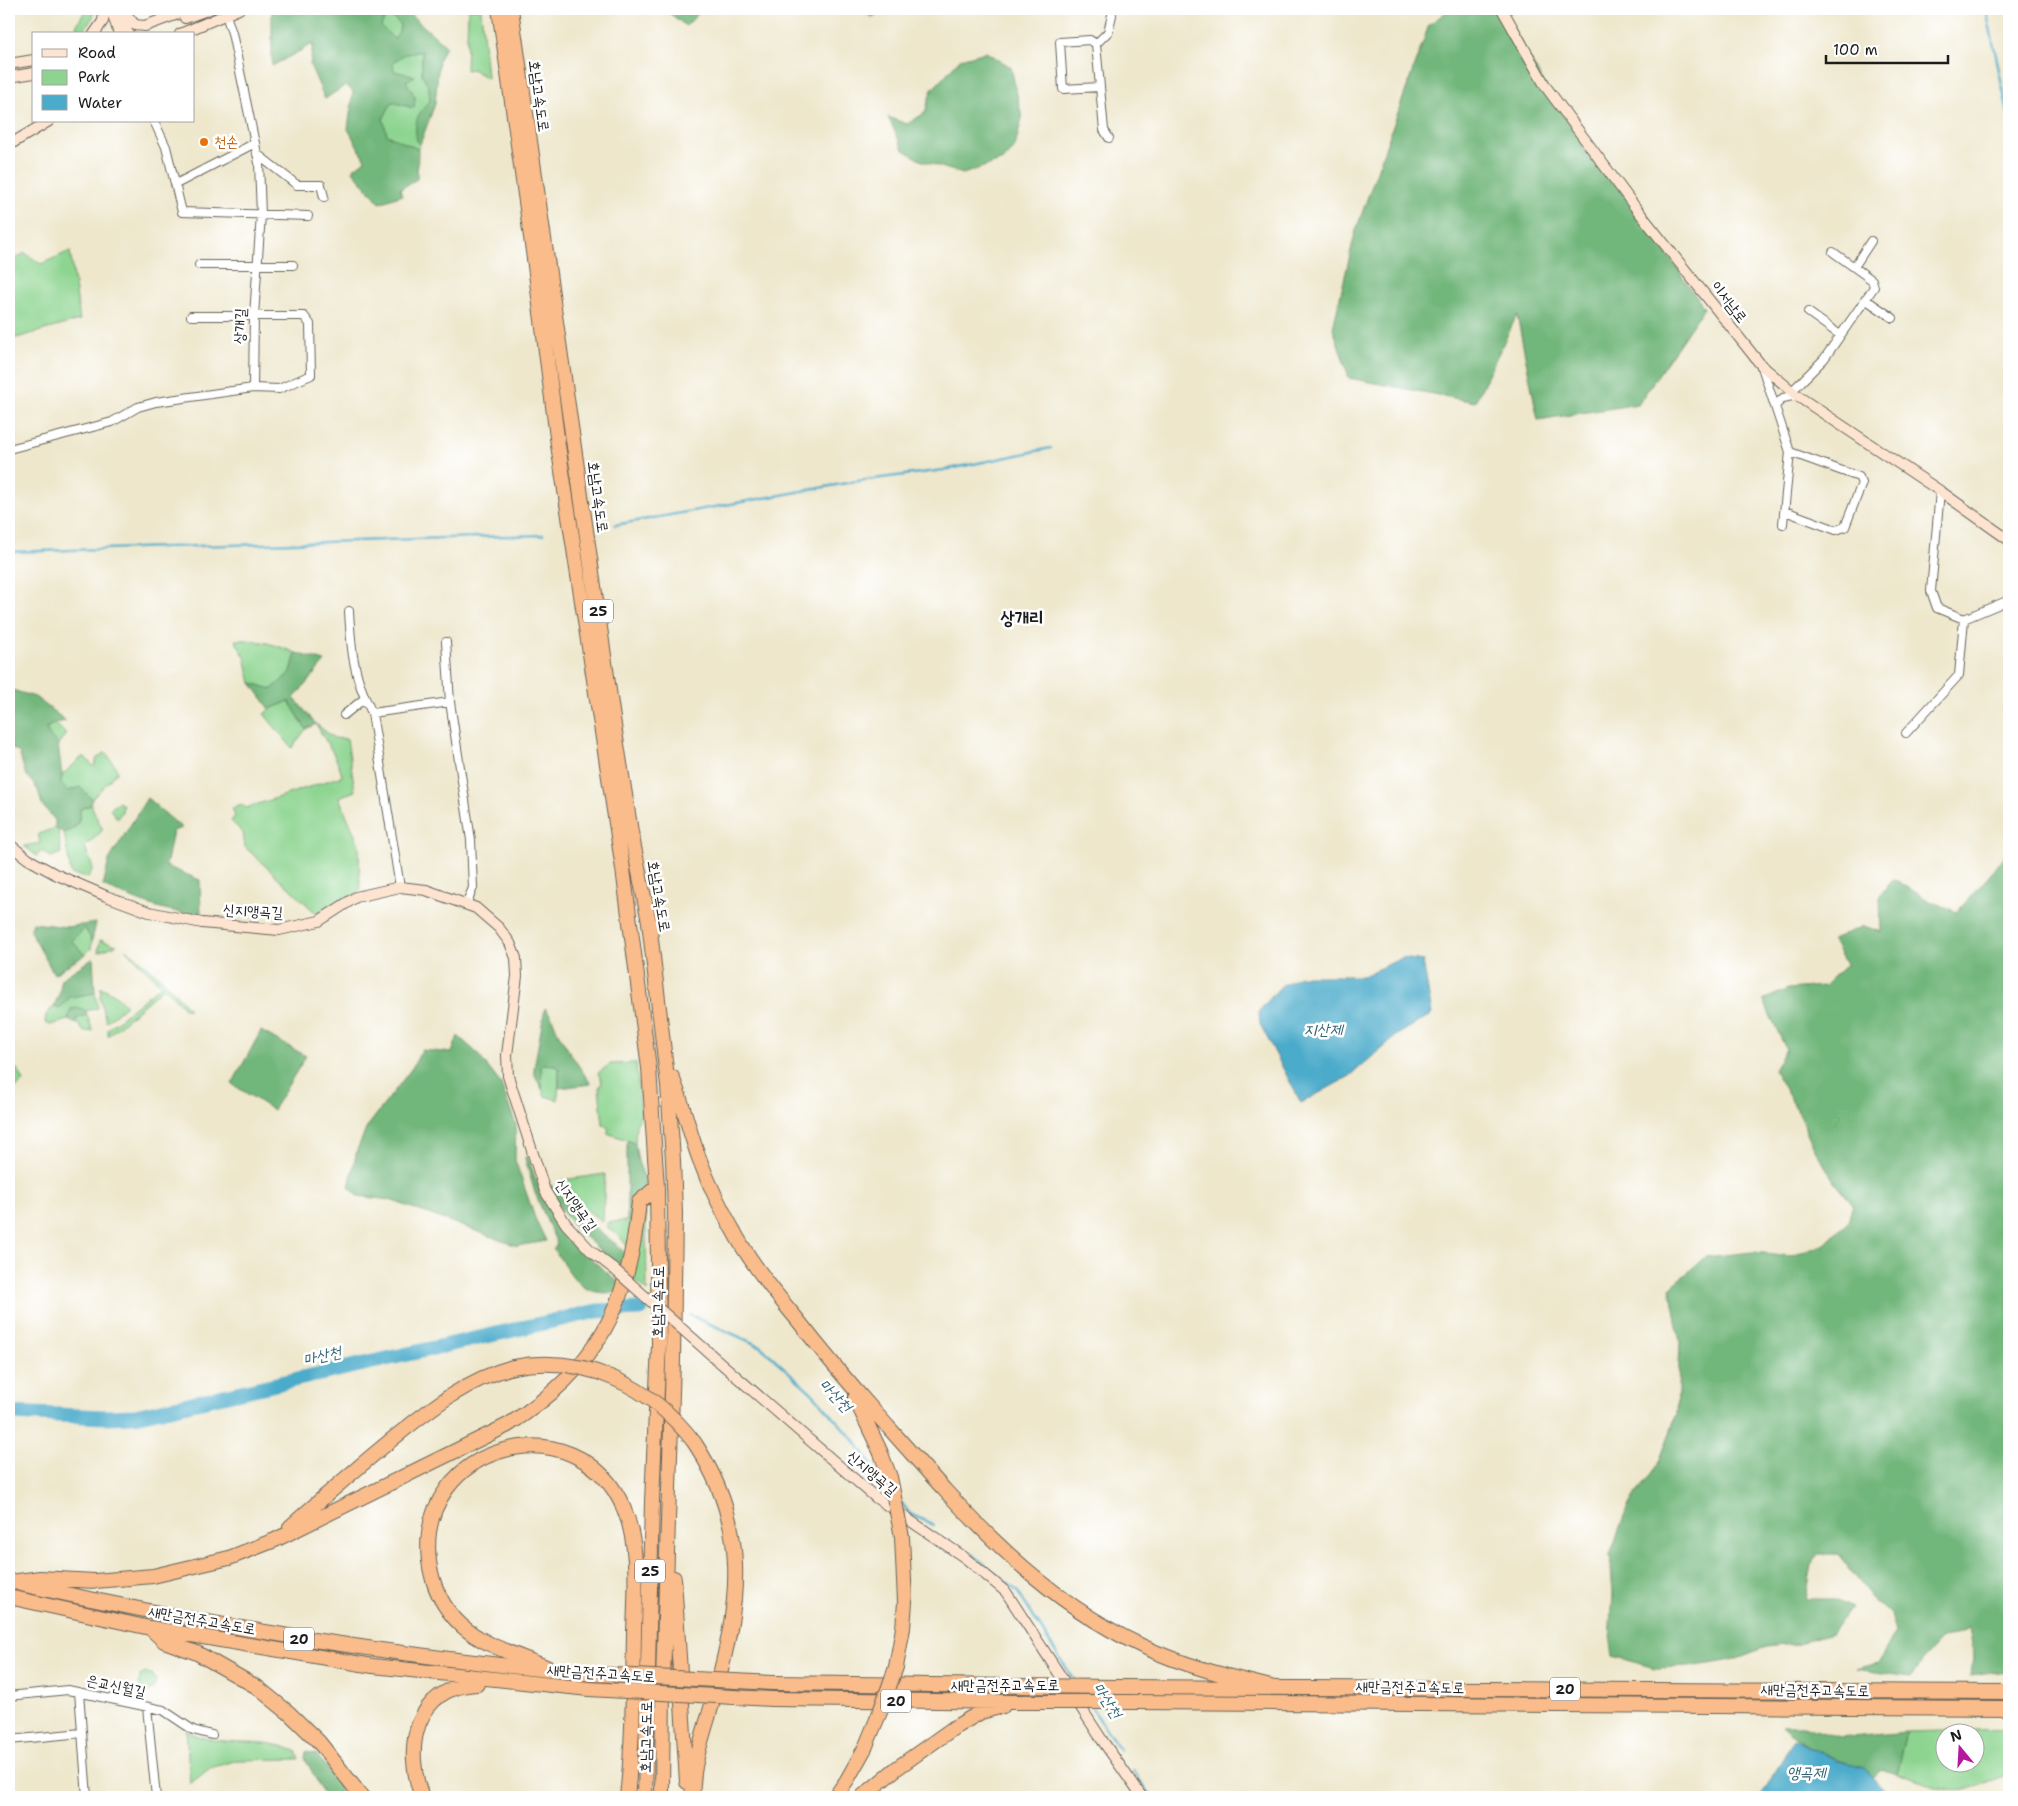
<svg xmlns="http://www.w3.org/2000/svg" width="2018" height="1806" viewBox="0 0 2018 1806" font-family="'Shantell Sans','Poor Story',sans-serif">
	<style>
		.green { fill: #8cd48f; stroke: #547856; fill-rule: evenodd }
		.forest { fill: #71b67a; stroke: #46694b; fill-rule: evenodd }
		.water { fill: #4babca; stroke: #346473 }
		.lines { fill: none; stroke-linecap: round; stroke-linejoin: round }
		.stream { stroke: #4babca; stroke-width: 2.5 }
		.river { stroke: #4babca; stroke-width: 15 }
		.street-casing { stroke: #66635a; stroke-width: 10 }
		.secondary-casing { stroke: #66635a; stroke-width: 12 }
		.highway-casing { stroke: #66635a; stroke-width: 16 }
		.street { stroke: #fff; stroke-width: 8 }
		.secondary { stroke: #fde4d0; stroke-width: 10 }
		.highway { stroke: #f9bc8a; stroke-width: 14 }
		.secondary-bridge-casing { stroke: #66635a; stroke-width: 12; stroke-linecap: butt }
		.highway-bridge-casing { stroke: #66635a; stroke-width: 16; stroke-linecap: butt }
		.secondary-bridge { stroke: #fde4d0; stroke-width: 10 }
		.highway-bridge { stroke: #f9bc8a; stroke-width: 14 }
		.food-dot { fill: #e8710a; stroke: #fff; stroke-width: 2 }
		.labels { text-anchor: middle; stroke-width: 5; stroke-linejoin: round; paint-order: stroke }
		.shield { fill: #fff; stroke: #606060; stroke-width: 1 }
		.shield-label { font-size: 14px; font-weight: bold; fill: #1c1c1c }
		.street-label { font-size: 15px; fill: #1c1c1c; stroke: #fff }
		.food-label { font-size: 15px; fill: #c56008; stroke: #fff; text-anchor: start }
		.water-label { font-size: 16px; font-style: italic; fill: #346473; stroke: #fff }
		.quarter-label { font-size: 18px; font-weight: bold; fill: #1c1c1c; stroke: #fff }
	</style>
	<rect width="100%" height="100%" fill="#fff"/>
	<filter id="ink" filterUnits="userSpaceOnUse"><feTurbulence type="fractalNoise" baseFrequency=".02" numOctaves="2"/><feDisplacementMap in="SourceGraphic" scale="10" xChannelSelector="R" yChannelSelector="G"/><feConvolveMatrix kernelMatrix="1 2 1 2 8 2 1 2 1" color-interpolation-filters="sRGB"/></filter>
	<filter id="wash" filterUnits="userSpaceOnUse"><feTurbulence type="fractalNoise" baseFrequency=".0096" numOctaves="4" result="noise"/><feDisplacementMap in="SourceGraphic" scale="20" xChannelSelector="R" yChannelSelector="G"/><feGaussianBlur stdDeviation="1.12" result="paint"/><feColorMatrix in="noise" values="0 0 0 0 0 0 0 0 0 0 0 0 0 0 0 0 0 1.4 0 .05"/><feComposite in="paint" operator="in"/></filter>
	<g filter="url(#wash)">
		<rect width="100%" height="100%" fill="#eee7cc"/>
		<path class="green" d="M85,9H95L93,17L82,33L76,26L85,11Z
			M468,9H481L487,78L472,69L466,70Z
			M387,13L400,23L399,32L394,39L381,26Z
			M422,51V74L429,87L430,101L417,141L420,144L418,149L387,135L383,119L392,102L413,108L415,97L405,81L414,76L393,71V63L403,55Z
			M70,251L80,320L9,340V262L25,253L41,264Z
			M235,640C257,639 275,644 296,653L291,672L272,690L251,683L245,657Z
			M289,701L306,729L292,748L264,714L270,709Z
			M55,723L66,734L58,744L49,735L46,728Z
			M316,724L334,738L347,739L355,791L339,797L359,845L360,891L317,914L245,847L243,833L231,821L235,816L232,808L241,804L246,808L342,776C338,757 325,741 316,724Z
			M106,752L118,771L92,799L80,787L68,791L61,784L62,775L82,757H85L94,767L97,758Z
			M119,802L123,805L122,812L117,818L110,809Z
			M91,805L103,830L85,847L93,868L88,878L71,874L64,833C77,828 80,823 80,809Z
			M55,828L58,830L61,853L51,857L41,851L37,856L24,846L40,843L38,834Z
			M85,928L92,941L91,949L85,955L71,941Z
			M100,940L117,945L98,952Z
			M125,949C150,966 169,985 189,1009H185L164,987L108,1036V1029L161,985Z
			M101,987L116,995L126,1005L106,1022L100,998Z
			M95,993L98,1008L86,1011L80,1008L71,1009L68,1020L50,1025L45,1023L46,1015L54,1006L60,1007L70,997Z
			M87,1015L93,1031L84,1032L78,1024L74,1023L79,1017Z
			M636,1063L641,1116L636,1125L635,1144L627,1140L607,1133L609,1129L603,1124L599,1088L602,1082L598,1073L610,1064Z
			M9,1064L19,1071L24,1081L12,1091L9,1089Z
			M544,1064L555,1065L559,1068L558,1100L545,1096L542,1089L541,1067Z
			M605,1174L603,1222L585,1209L562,1180Z
			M627,1221L646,1222L647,1291L633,1279C631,1248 631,1245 606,1226L608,1222Z
			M145,1673L152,1674L156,1680L154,1688L148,1693L139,1685L140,1676Z
			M2009,1729V1775C1993,1778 1980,1786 1965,1790C1950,1794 1911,1780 1897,1774L1907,1732ZM1946,1734H1976V1764H1946Z
			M186,1730C208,1746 251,1739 277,1745C284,1746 290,1749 296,1751L299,1759L238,1760L210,1768L190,1784Z"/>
		<path class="forest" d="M272,9H404L446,46L439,59L435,104L420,144L417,141C414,122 416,115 430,101L429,87L422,74V51L403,55L393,63L394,71L415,76L406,81L415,97L414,108L392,102L383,119L387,135L418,149L417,179L400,189L402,195L380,203L352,170L365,160L348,129L353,92L346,85L325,99L310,65L313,44L272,66ZM387,13L400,24L399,32L394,39L381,26Z
			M664,9H703L686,26Z
			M1450,9H1502L1546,87L1635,207L1704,308L1638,404L1538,420L1517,315L1475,402L1349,378L1333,328L1355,233L1429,25Z
			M986,52L1011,67L1022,118L1015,147L1003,160L963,174L920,160L903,149L888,117L907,124L925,113L931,91L960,59Z
			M296,653L325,661L294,698L316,724L306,729L289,701L270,709L251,683L272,689L291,672Z
			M9,689L35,697L66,721L55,723L46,728L49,735L58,744L62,775L61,784L68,791L80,787L92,799L91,805L80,809C80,823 77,828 64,833L55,828V820L42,805L38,790L25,773L19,752L9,747Z
			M147,798L182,828L173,831L166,866L200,880L201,915C166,913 135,900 103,886L109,860Z
			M2009,849V1671L1971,1676L1973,1655L1968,1629L1941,1640L1920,1663L1911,1677L1856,1669L1878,1663L1896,1631L1891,1615L1872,1598L1838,1554H1819L1811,1564L1805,1599H1835L1851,1607L1832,1634L1794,1644L1766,1647L1732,1660L1689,1667L1655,1668L1612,1656L1610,1641L1613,1593L1610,1555L1628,1506L1659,1462L1677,1414L1680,1342L1670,1288L1705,1257L1753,1252L1792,1256L1825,1244L1848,1222L1853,1204L1834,1181L1813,1146L1799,1114L1774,1070L1786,1049L1763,1000L1788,989L1824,986L1846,965L1832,939L1864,926L1881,932L1880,895L1894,879L1928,900L1957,912L1995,869Z
			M33,923L67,927L96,923L92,941L85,928L72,941L85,955L54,974L30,931Z
			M93,958L95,993L70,997L60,1008L54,1006L60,992L61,979Z
			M80,1008L86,1011L87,1015L79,1017L74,1023L68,1020L71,1009Z
			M545,1008C555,1019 553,1024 560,1036C569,1052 580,1068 591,1084L559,1088V1068L555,1065L544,1064L541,1067L542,1089L534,1073V1068Z
			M261,1031L306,1056L273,1110L232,1084Z
			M458,1036L476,1052L501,1084L516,1125L515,1160L535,1218L546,1241L517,1246L390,1200L358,1196L349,1187L357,1150L367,1127L412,1068L422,1050L452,1053Z
			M627,1140L635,1144L638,1162L644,1177L646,1222L627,1221Z
			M527,1155C536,1180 544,1204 560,1226C577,1250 603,1268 625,1288L624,1292C578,1297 578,1282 553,1249L557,1244L535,1193L525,1158Z
			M550,1184L580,1216L617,1245L625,1253L626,1269L620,1267C596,1246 556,1217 550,1184Z
			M1781,1726H1803L1840,1738L1907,1732L1897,1774L1882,1769L1873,1779C1859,1763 1856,1769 1839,1761C1818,1751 1798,1742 1781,1726Z
			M306,1752L316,1754L337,1780L342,1797H325L305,1758Z"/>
		<path class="water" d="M858,9H879L877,14L872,17Z
			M1402,958L1423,961L1432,1014L1397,1035L1350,1076L1301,1103L1260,1024L1259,1011L1281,986L1300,976H1363Z
			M1794,1739L1842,1763L1864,1768L1883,1789L1893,1797H1761Z"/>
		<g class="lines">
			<path class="stream" d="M1986,9L2009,118
				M615,525L858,481L944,470L1051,448
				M9,552L543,535
				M690,1315L760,1346L812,1393L855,1441L886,1485
				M901,1502L910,1514L934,1525
				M972,1554L1017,1591L1075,1682
				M1092,1708L1120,1750
				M1133,1770L1151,1797"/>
			<path class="river" d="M9,1413L106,1417L135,1416L597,1311L641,1309"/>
		</g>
	</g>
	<g filter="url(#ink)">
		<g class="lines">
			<defs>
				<path id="street" d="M226,15L232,33L259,163L261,214L254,316L253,388
					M1096,44L1090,40L1060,42L1063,89L1100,87
					M154,121L166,147L182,212L308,216
					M1109,138L1104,130L1096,44L1108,32L1112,15
					M257,154L297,185H321L324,197
					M176,184L255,143
					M199,265H293
					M1854,267L1871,241
					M1865,299L1893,318
					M1808,312L1840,335
					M1762,367L1790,452L1783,524
					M1792,391L1824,359L1874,287L1872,280L1833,252
					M1776,405L1783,398L1797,395
					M9,449L112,422L138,407L156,402L253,388L279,389L311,375L310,324L304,316H191
					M1940,491L1931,591L1937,608L1964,619L2009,600
					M1785,511L1836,530L1845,527L1862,483L1859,477L1790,452
					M349,611C351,644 352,667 365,698
					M446,642L450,702
					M372,713L450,702L471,840L473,888L466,904
					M344,715L365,698L372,713L400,887
					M1906,733L1959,675L1964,619
					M79,1692L87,1797
					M9,1696L68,1690L163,1710L193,1730L212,1735
					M147,1707L156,1797
					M9,1740L82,1733"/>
				<path id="secondary" d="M111,9L119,34
					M1502,9L1546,87L1635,207L1761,365L1799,397L1940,491L2009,540
					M121,11L128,34
					M122,14L127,15L135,25L145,26L191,9
					M185,18L210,9
					M94,34L103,21L104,9
					M180,34L239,9
					M9,64L34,60
					M9,77L34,73
					M9,145L49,121
					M9,844L28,859L55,874L106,896L149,912L202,923L279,930L319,921L356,897L400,887L426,890L476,908L499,928L510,943L516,958L517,976L507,1055L508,1076L545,1191L566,1224L591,1251L614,1269
					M715,1358L875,1497L964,1557L1006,1592L1102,1740L1142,1797"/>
				<path id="highway" d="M499,9L535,266L558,445L623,869L649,1068L657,1187L659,1344L652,1501L645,1797
					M511,9L615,732L631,832L649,922L668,1086L673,1160L675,1213L673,1361L663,1681L662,1797
					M672,1077C683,1103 689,1131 699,1158C709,1185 723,1213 738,1239C754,1267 775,1293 796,1318C821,1350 847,1381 874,1411C953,1500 1032,1595 1142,1646C1184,1666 1230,1677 1275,1688
					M855,1398L880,1451
					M290,1527C325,1496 359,1466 395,1437C431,1408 468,1379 513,1367
					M902,1537L905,1602L903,1628
					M674,1578L687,1782
					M11,1582L40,1578L95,1581L153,1576L229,1558L275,1540L508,1425C599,1366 628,1308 639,1202L657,1187
					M20,1584C209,1626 400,1658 594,1674
					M9,1597L150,1628L373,1666L589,1689
					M150,1628L164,1641L197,1653L257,1687L289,1713L319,1742L362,1797
					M553,1670C523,1656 486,1648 461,1625C443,1608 432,1585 429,1561C415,1444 578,1400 624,1509C640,1547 635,1593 634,1633C633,1688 633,1743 627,1797
					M773,1683L1012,1686
					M1120,1687L2009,1692
					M772,1699L1020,1702
					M1131,1702L2009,1708
					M422,1797C403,1748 415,1687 477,1684
					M692,1797C693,1787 693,1777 695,1767C699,1744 708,1720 714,1697C740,1603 751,1528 694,1442
					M835,1797L847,1780L865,1748
					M862,1797L897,1768L955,1727L981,1712L1003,1706"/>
			</defs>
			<use href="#street" class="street-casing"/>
			<use href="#secondary" class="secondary-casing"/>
			<use href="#highway" class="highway-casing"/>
			<use href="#street" class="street"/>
			<use href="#secondary" class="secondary"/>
			<use href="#highway" class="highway"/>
			<defs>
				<path id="secondary-bridge" d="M614,1269L715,1358"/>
				<path id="highway-bridge" d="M513,1367C583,1353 651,1386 694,1442
					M880,1451L890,1477L902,1537
					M594,1674L773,1683
					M1012,1686L1120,1687
					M589,1689L772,1699
					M1020,1702H1131
					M865,1748L880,1712L896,1667L903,1628"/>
			</defs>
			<use href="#secondary-bridge" class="secondary-bridge-casing"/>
			<use href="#highway-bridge" class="highway-bridge-casing"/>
			<use href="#secondary-bridge" class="secondary-bridge"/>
			<use href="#highway-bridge" class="highway-bridge"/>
		</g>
	</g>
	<circle class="food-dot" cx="204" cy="142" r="5"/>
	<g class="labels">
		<g class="shield">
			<rect x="583" y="599.5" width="30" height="23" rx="4"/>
			<rect x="635" y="1559.5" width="30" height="23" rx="4"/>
			<rect x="284" y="1627.5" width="30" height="23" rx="4"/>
			<rect x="1550" y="1677.5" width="30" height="23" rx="4"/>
			<rect x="881" y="1689.5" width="30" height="23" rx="4"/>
		</g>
		<g class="shield-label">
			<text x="598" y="616">25</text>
			<text x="650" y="1576">25</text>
			<text x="299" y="1644">20</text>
			<text x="1565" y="1694">20</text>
			<text x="896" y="1706">20</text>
		</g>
		<g class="street-label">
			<text transform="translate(539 96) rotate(82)" y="5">호남고속도로</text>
			<text transform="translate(1729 302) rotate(52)" y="5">이서남로</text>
			<text transform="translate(240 326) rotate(-88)" y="5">상개길</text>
			<text transform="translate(598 497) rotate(82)" y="5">호남고속도로</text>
			<text transform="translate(659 896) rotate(80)" y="5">호남고속도로</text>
			<text transform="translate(253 911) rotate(3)" y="5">신지앵곡길</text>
			<text transform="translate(576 1205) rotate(55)" y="5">신지앵곡길</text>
			<text transform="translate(658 1302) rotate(-89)" y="5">호남고속도로</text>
			<text transform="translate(872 1473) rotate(40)" y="5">신지앵곡길</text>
			<text transform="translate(202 1620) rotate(10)" y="5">새만금전주고속도로</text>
			<text transform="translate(601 1673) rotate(4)" y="5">새만금전주고속도로</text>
			<text x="1005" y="1690">새만금전주고속도로</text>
			<text transform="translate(116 1686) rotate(12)" y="5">은교신월길</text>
			<text transform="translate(1410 1687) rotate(1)" y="5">새만금전주고속도로</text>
			<text transform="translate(1815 1690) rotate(1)" y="5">새만금전주고속도로</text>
			<text transform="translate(646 1737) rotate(-89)" y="5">호남고속도로</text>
		</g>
		<g class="food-label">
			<text x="214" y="147">천손</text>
		</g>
		<g class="water-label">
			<text x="1323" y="1035">지산제</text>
			<text transform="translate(322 1355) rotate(-13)" y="6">마산천</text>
			<text transform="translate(836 1395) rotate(46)" y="6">마산천</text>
			<text transform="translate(1108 1700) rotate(57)" y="6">마산천</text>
			<text x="1806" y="1778">앵곡제</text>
		</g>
		<g class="quarter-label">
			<text x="1022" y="624">상개리</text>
		</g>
	</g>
	<rect width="2018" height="1806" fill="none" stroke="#fff" stroke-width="30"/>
	<rect x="32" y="32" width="162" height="90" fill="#ffffff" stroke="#a4a4a4"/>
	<rect x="42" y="49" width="25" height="8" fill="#fde4d0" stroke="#a4a4a4"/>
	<text x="78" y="58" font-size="15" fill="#1c1c1c">Road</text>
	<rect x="42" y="70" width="25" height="15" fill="#8cd48f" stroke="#a4a4a4"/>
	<text x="78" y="82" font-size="15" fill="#1c1c1c">Park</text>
	<rect x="42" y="95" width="25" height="15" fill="#4babca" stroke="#a4a4a4"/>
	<text x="78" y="108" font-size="15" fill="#1c1c1c">Water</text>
	<g transform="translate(1960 1748) rotate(342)"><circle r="24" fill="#ffffff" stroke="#a4a4a4"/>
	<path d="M0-4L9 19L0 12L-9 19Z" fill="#b5179e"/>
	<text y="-8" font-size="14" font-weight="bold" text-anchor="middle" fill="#1c1c1c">N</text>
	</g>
	<path d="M1826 55v8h122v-8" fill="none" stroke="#1c1c1c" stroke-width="2.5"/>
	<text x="1833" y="55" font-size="15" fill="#1c1c1c" stroke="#ffffff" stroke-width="4" paint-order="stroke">100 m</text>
</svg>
